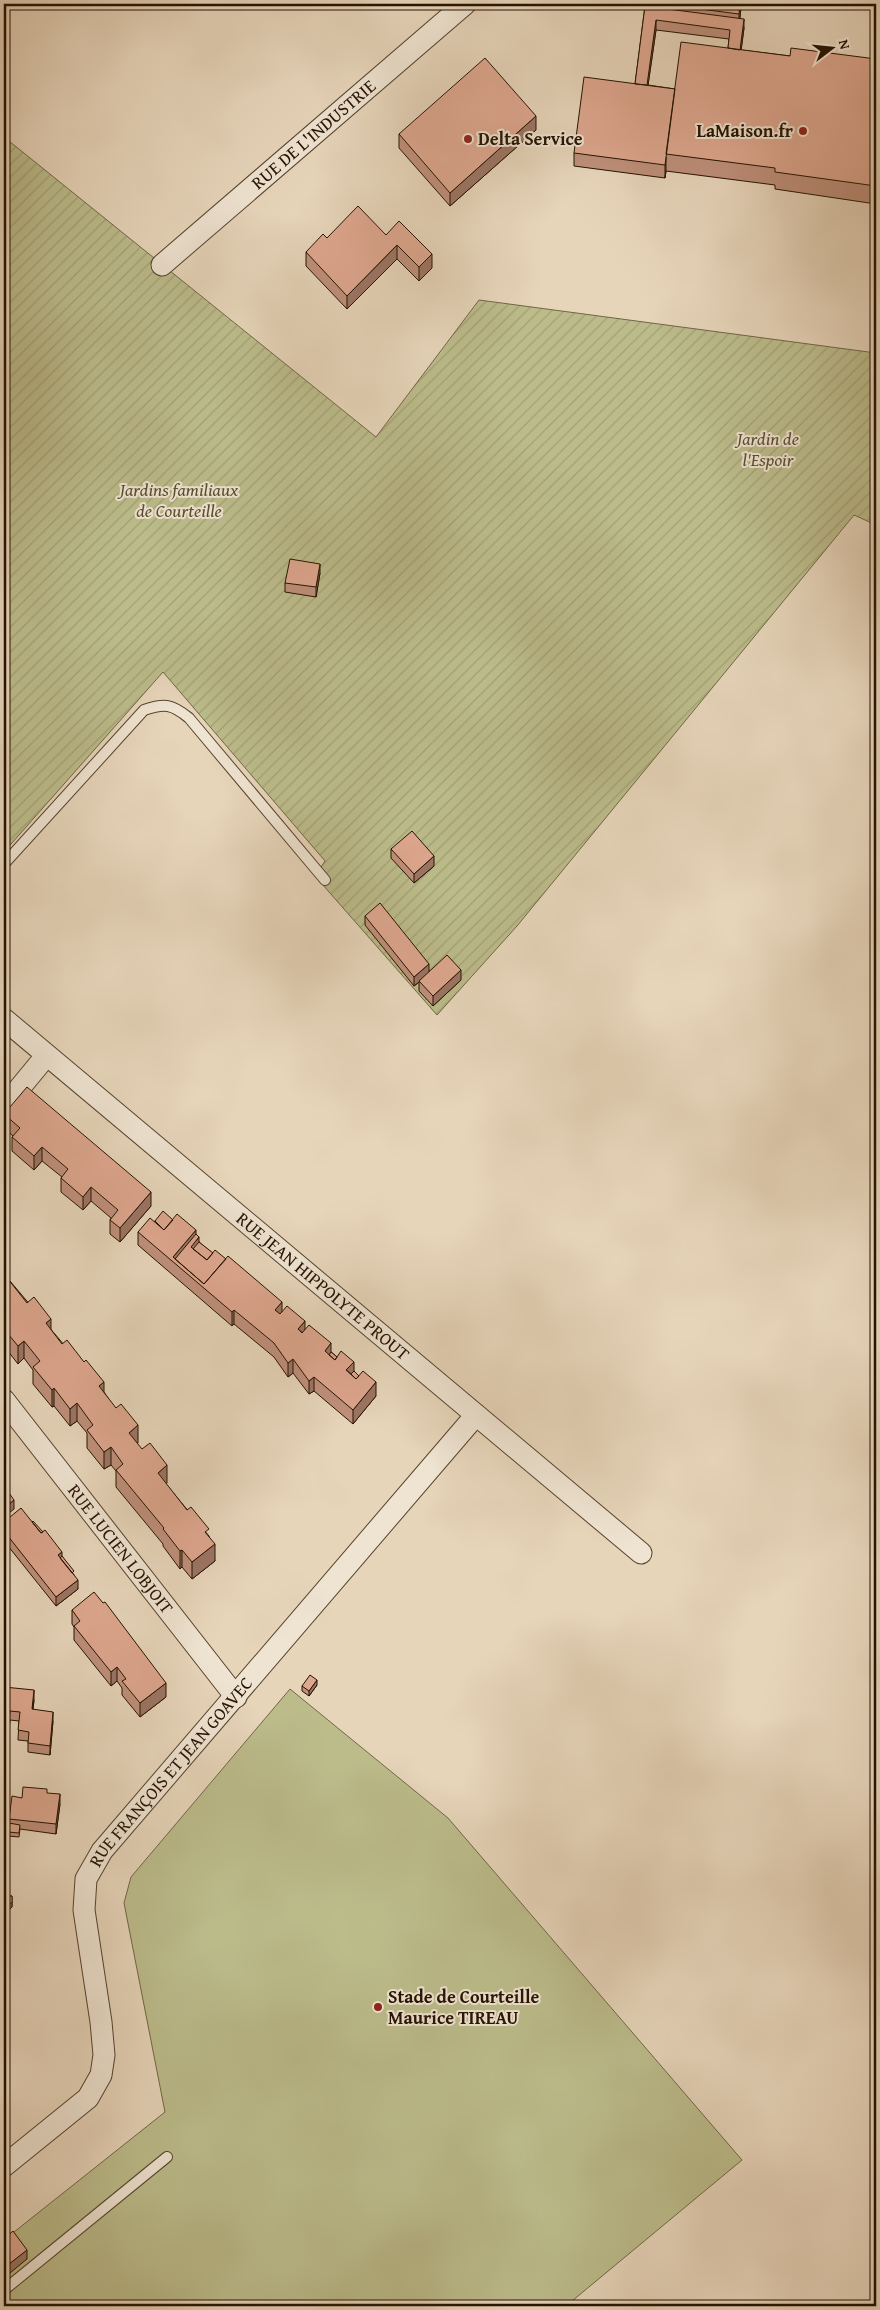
<svg xmlns="http://www.w3.org/2000/svg" width="880" height="2310" viewBox="0 0 880 2310" font-family="'Gentium Book Plus',serif">
	<style>
		.green { fill: #bcbc8b; stroke: #706746 }
		.garden { fill: url(#garden-furrows); stroke: #706746 }
		.lines { fill: none; stroke-linecap: round; stroke-linejoin: round }
		.lane-casing { stroke: #55432e; stroke-width: 12 }
		.street-casing { stroke: #55432e; stroke-width: 23 }
		.lane { stroke: #efe4d2; stroke-width: 10 }
		.street { stroke: #efe4d2; stroke-width: 21 }
		.wall { fill: #bf907b; stroke: #241200; fill-rule: evenodd }
		.shaded-wall { fill: #9b7564; stroke: #241200 }
		.building { fill: #dea78f; stroke: #241200 }
		.poi-dot { fill: #8f2418; stroke: #efe4d2; stroke-width: 2 }
		.labels { text-anchor: middle; stroke-width: 4; stroke-linejoin: round; paint-order: stroke }
		.poi-label { font-size: 18px; font-weight: bold; fill: #241200; stroke: #efe4d2; text-anchor: start }
		.street-label { font-size: 18px; fill: #241200; stroke: #efe4d2 }
		.park-label { font-size: 18px; font-style: italic; fill: #594e31; stroke: #efe4d2 }
	</style>
	<defs>
		<pattern id="garden-furrows" width="10" height="10" patternUnits="userSpaceOnUse" patternTransform="scale(1.25)"><rect width="10" height="10" fill="#bcbc8b"/><path d="M-1 1l2-2M0 10L10 0M9 11l2-2" fill="none" stroke="#a1a176"/></pattern>
	</defs>
	<rect width="100%" height="100%" fill="#e7d5ba"/>
	<filter id="stains"><feTurbulence type="fractalNoise" baseFrequency=".004" numOctaves="4"/><feColorMatrix values="0 0 0 0 .2 0 0 0 0 .09 0 0 0 0 .02 0 0 0 .5 -.17"/></filter>
	<radialGradient id="worn" r=".72"><stop offset=".6" stop-color="#630" stop-opacity="0"/><stop offset="1" stop-color="#630" stop-opacity=".3"/></radialGradient>
	<path class="green" d="M290,1689L448,1818L742,2160L566,2306H4V2240L165,2112L124,1903L131,1877Z"/>
	<path class="garden" d="M4,137L376,437L479,300L876,353V525L854,515L517,926L437,1015L315,876L325,861L163,672L4,852Z"/>
	<g class="lines">
		<defs>
			<path id="lane" d="M4,864L144,710C165,703 172,704 189,718L325,880
				M4,2290L167,2157"/>
			<g id="street">
				<path id="s1" d="M162,265L465,4"/>
				<path id="s2" d="M4,1019L641,1553"/>
				<path d="M4,1107L46,1056"/>
				<path id="s3" d="M4,1400L236,1697"/>
				<path id="s4" d="M4,2166L88,2098L101,2075L104,2055L101,2022L84,1910L86,1879L102,1851L476,1415"/>
			</g>
		</defs>
		<use href="#lane" class="lane-casing"/>
		<use href="#street" class="street-casing"/>
		<use href="#lane" class="lane"/>
		<use href="#street" class="street"/>
	</g>
	<path class="wall" d="M661,4H741L740,18L744,28L741,50L790,56L876,59V204L775,189V185L666,171L665,178L574,166V153L635,84L645,6L661,8ZM656,30L729,39L728,48L675,89L648,85Z
		M536,130L450,206L399,148V134Z
		M386,235L432,268L419,281L397,259L347,309L306,266V252L327,238Z
		M320,573L316,597L285,592V583Z
		M391,849L434,866L414,883L391,858Z
		M365,916L429,971L461,980L433,1006L419,991V982L414,986L365,925Z
		M4,1114L151,1206L120,1242L110,1234V1220L111,1218L91,1201L83,1210L61,1192V1178L62,1177L42,1161L34,1170L12,1151V1137L13,1136L4,1128Z
		M173,1220L196,1234L199,1242L354,1371L376,1396L353,1424L314,1391L309,1394L293,1373L288,1377L274,1357L234,1324L232,1326L138,1245V1232L155,1221Z
		M4,1274L104,1392L138,1443L137,1444L167,1483L166,1484L209,1536L215,1561L192,1579L182,1567L180,1569L163,1546V1544L116,1487V1471L111,1465L104,1469L87,1448V1433L77,1421L70,1426L54,1406L52,1407L33,1384V1370L24,1358L18,1364L4,1346Z
		M4,1522H32L62,1556L74,1575L78,1589L56,1606L4,1541Z
		M72,1610L166,1697L140,1717L122,1695V1688L117,1681L111,1686L74,1640V1627L72,1624Z
		M317,1685L309,1696L302,1691V1686Z
		M4,1687L34,1700L33,1709L53,1721L50,1755L28,1752V1741L18,1740L19,1721L10,1720L9,1731H4Z
		M47,1793L60,1804L56,1834L20,1829L19,1837L8,1836L9,1819L22,1798Z
		M4,1896H12V1907L9,1910L4,1909Z"/>
	<path class="shaded-wall" d="M740,4L741,9L739,23V14Z
		M744,19V28L739,67V58Z
		M656,20V30L646,99V89Z
		M536,116V130L450,206V193Z
		M666,157V171L665,178V165Z
		M397,245V259L347,309V296Z
		M432,254V268L419,281V267Z
		M320,564V573L316,597V587Z
		M434,856V866L414,883V874Z
		M429,964V974L414,986V977Z
		M461,970V980L433,1006V996Z
		M42,1147V1161L34,1170V1156Z
		M91,1187V1201L83,1210V1197Z
		M151,1192V1206L120,1242V1228Z
		M196,1230V1241L199,1237V1246L177,1265L173,1257Z
		M282,1302V1316L275,1310Z
		M234,1310V1324L232,1326V1312Z
		M51,1319V1337L46,1323Z
		M305,1321V1335L298,1329Z
		M24,1341V1358L18,1364V1346Z
		M331,1343V1357L325,1351Z
		M293,1359V1373L288,1377V1363Z
		M354,1362V1376L346,1370Z
		M314,1377V1391L309,1394V1381Z
		M104,1382V1400L99,1386Z
		M376,1382V1396L353,1424V1410Z
		M54,1388V1406L52,1407V1390Z
		M77,1403V1421L70,1426V1409Z
		M138,1425V1443L129,1450V1433Z
		M111,1447V1465L104,1469V1452Z
		M167,1465V1483L158,1491V1473Z
		M14,1500V1509L4,1517V1508Z
		M215,1544V1561L192,1579V1562Z
		M182,1550V1567L180,1569V1551Z
		M62,1552V1561L58,1555Z
		M78,1580V1589L56,1606V1597Z
		M117,1667V1681L111,1686V1672Z
		M317,1680V1685L309,1696V1691Z
		M166,1683V1697L140,1717V1703Z
		M34,1690V1700L32,1719V1709Z
		M53,1712V1721L50,1755V1746Z
		M60,1794V1804L56,1834V1824Z
		M12,1902V1907L9,1910V1905Z
		M27,2250V2259L4,2278V2268Z"/>
	<path class="building" d="M662,4H740L739,14Z
		M645,6L744,19L740,50L728,48L730,30L656,20L647,85L635,84Z
		M681,42L790,56L791,48L876,59V186L775,172V168L666,154Z
		M485,58L536,116L450,193L399,134Z
		M584,77L675,89L665,165L574,153Z
		M358,206L386,235L399,221L432,254L419,267L397,245L347,296L306,252L323,234L327,238Z
		M290,559L320,564L316,587L285,583Z
		M412,831L434,856L414,874L391,849Z
		M380,903L429,964L414,977L365,916Z
		M447,955L461,970L433,996L419,981Z
		M27,1087L151,1192L120,1228L110,1220L118,1210L91,1187L83,1197L61,1178L68,1169L42,1147L34,1156L12,1137L20,1128L4,1114Z
		M163,1211L173,1220L164,1230L155,1221Z
		M177,1214L196,1230L173,1257L204,1284L228,1256L282,1302L275,1310L280,1314L287,1306L305,1321L298,1329L302,1333L309,1325L331,1343L325,1351L335,1360L341,1351L354,1362L346,1370L356,1379L363,1371L376,1382L353,1410L314,1377L309,1381L293,1359L288,1363L274,1343L234,1310L232,1312L138,1232L150,1218L164,1230Z
		M196,1234L199,1237L191,1247L207,1260L215,1250L226,1259L204,1284L175,1259Z
		M199,1242L213,1253L207,1260L193,1249Z
		M4,1274L27,1303L34,1297L51,1319L46,1323L62,1344L67,1340L84,1362L86,1360L104,1382L99,1386L116,1408L121,1404L138,1425L129,1433L142,1449L150,1443L167,1465L158,1473L187,1510L191,1507L209,1529L205,1532L215,1544L192,1562L182,1550L180,1551L163,1529L164,1528L116,1470L123,1464L111,1447L104,1452L87,1430L93,1425L77,1403L70,1409L54,1388L52,1390L33,1367L40,1361L24,1341L18,1346L4,1329Z
		M331,1352L337,1357L335,1360L329,1355Z
		M354,1371L359,1376L356,1379L351,1374Z
		M4,1482L10,1490L8,1492L4,1486Z
		M4,1486L14,1500L4,1508Z
		M21,1508L41,1533L45,1530L62,1552L58,1555L78,1580L56,1597L4,1531V1522Z
		M33,1521L43,1532L41,1533L32,1522Z
		M62,1556L74,1571L72,1573L60,1558Z
		M94,1592L103,1603L105,1602L166,1683L140,1703L122,1681L126,1679L117,1667L111,1672L74,1626L80,1621L72,1610Z
		M310,1675L317,1680L309,1691L302,1686Z
		M4,1687L34,1690L32,1709L53,1712L50,1746L28,1743L29,1732L18,1730L20,1712L10,1711L9,1722L4,1721Z
		M23,1787L47,1789V1793L60,1794L56,1824L9,1819L12,1796L22,1798Z
		M9,1823L20,1825L19,1833L8,1832Z
		M4,1896H12V1902L9,1905L4,1904Z
		M13,2231L27,2250L4,2268V2239Z"/>
	<g class="poi-dot">
		<circle cx="803" cy="131" r="5"/>
		<circle cx="468" cy="139" r="5"/>
		<circle cx="378" cy="2007" r="5"/>
	</g>
	<g class="labels">
		<g class="poi-label">
			<text x="793" y="137" text-anchor="end">LaMaison.fr</text>
			<text x="478" y="145">Delta Service</text>
			<text x="388" y="2003">Stade de Courteille<tspan x="388" dy="21">Maurice TIREAU</tspan></text>
		</g>
		<g class="street-label">
			<text dy="6" stroke="none"><textPath href="#s1" startOffset="200">RUE DE L'INDUSTRIE</textPath></text>
			<text dy="6" stroke="none"><textPath href="#s2" startOffset="416">RUE JEAN HIPPOLYTE PROUT</textPath></text>
			<text dy="6" stroke="none"><textPath href="#s3" startOffset="189">RUE LUCIEN LOBJOIT</textPath></text>
			<text dy="6" stroke="none"><textPath href="#s4" startOffset="469">RUE FRANÇOIS ET JEAN GOAVEC</textPath></text>
		</g>
		<g class="park-label">
			<text x="768" y="445">Jardin de<tspan x="768" dy="21">l'Espoir</tspan></text>
			<text x="179" y="496">Jardins familiaux<tspan x="179" dy="21">de Courteille</tspan></text>
		</g>
	</g>
	<rect width="880" height="2310" fill="none" stroke="#e7d5ba" stroke-width="20"/>
	<rect x="5" y="5" width="870" height="2300" fill="none" stroke="#241200" stroke-width="2.5"/>
	<rect x="10" y="10" width="860" height="2290" fill="none" stroke="#241200"/>
	<g transform="translate(832 48) rotate(74)" stroke="#efe4d2" stroke-width="4" paint-order="stroke">
	<path d="M0-4L9 19L0 12L-9 19Z" fill="#241200"/>
	<text y="-8" font-size="14" font-weight="bold" text-anchor="middle" fill="#241200">N</text>
	</g>
	<rect width="100%" height="100%" filter="url(#stains)"/>
	<rect width="100%" height="100%" fill="url(#worn)"/>
</svg>
